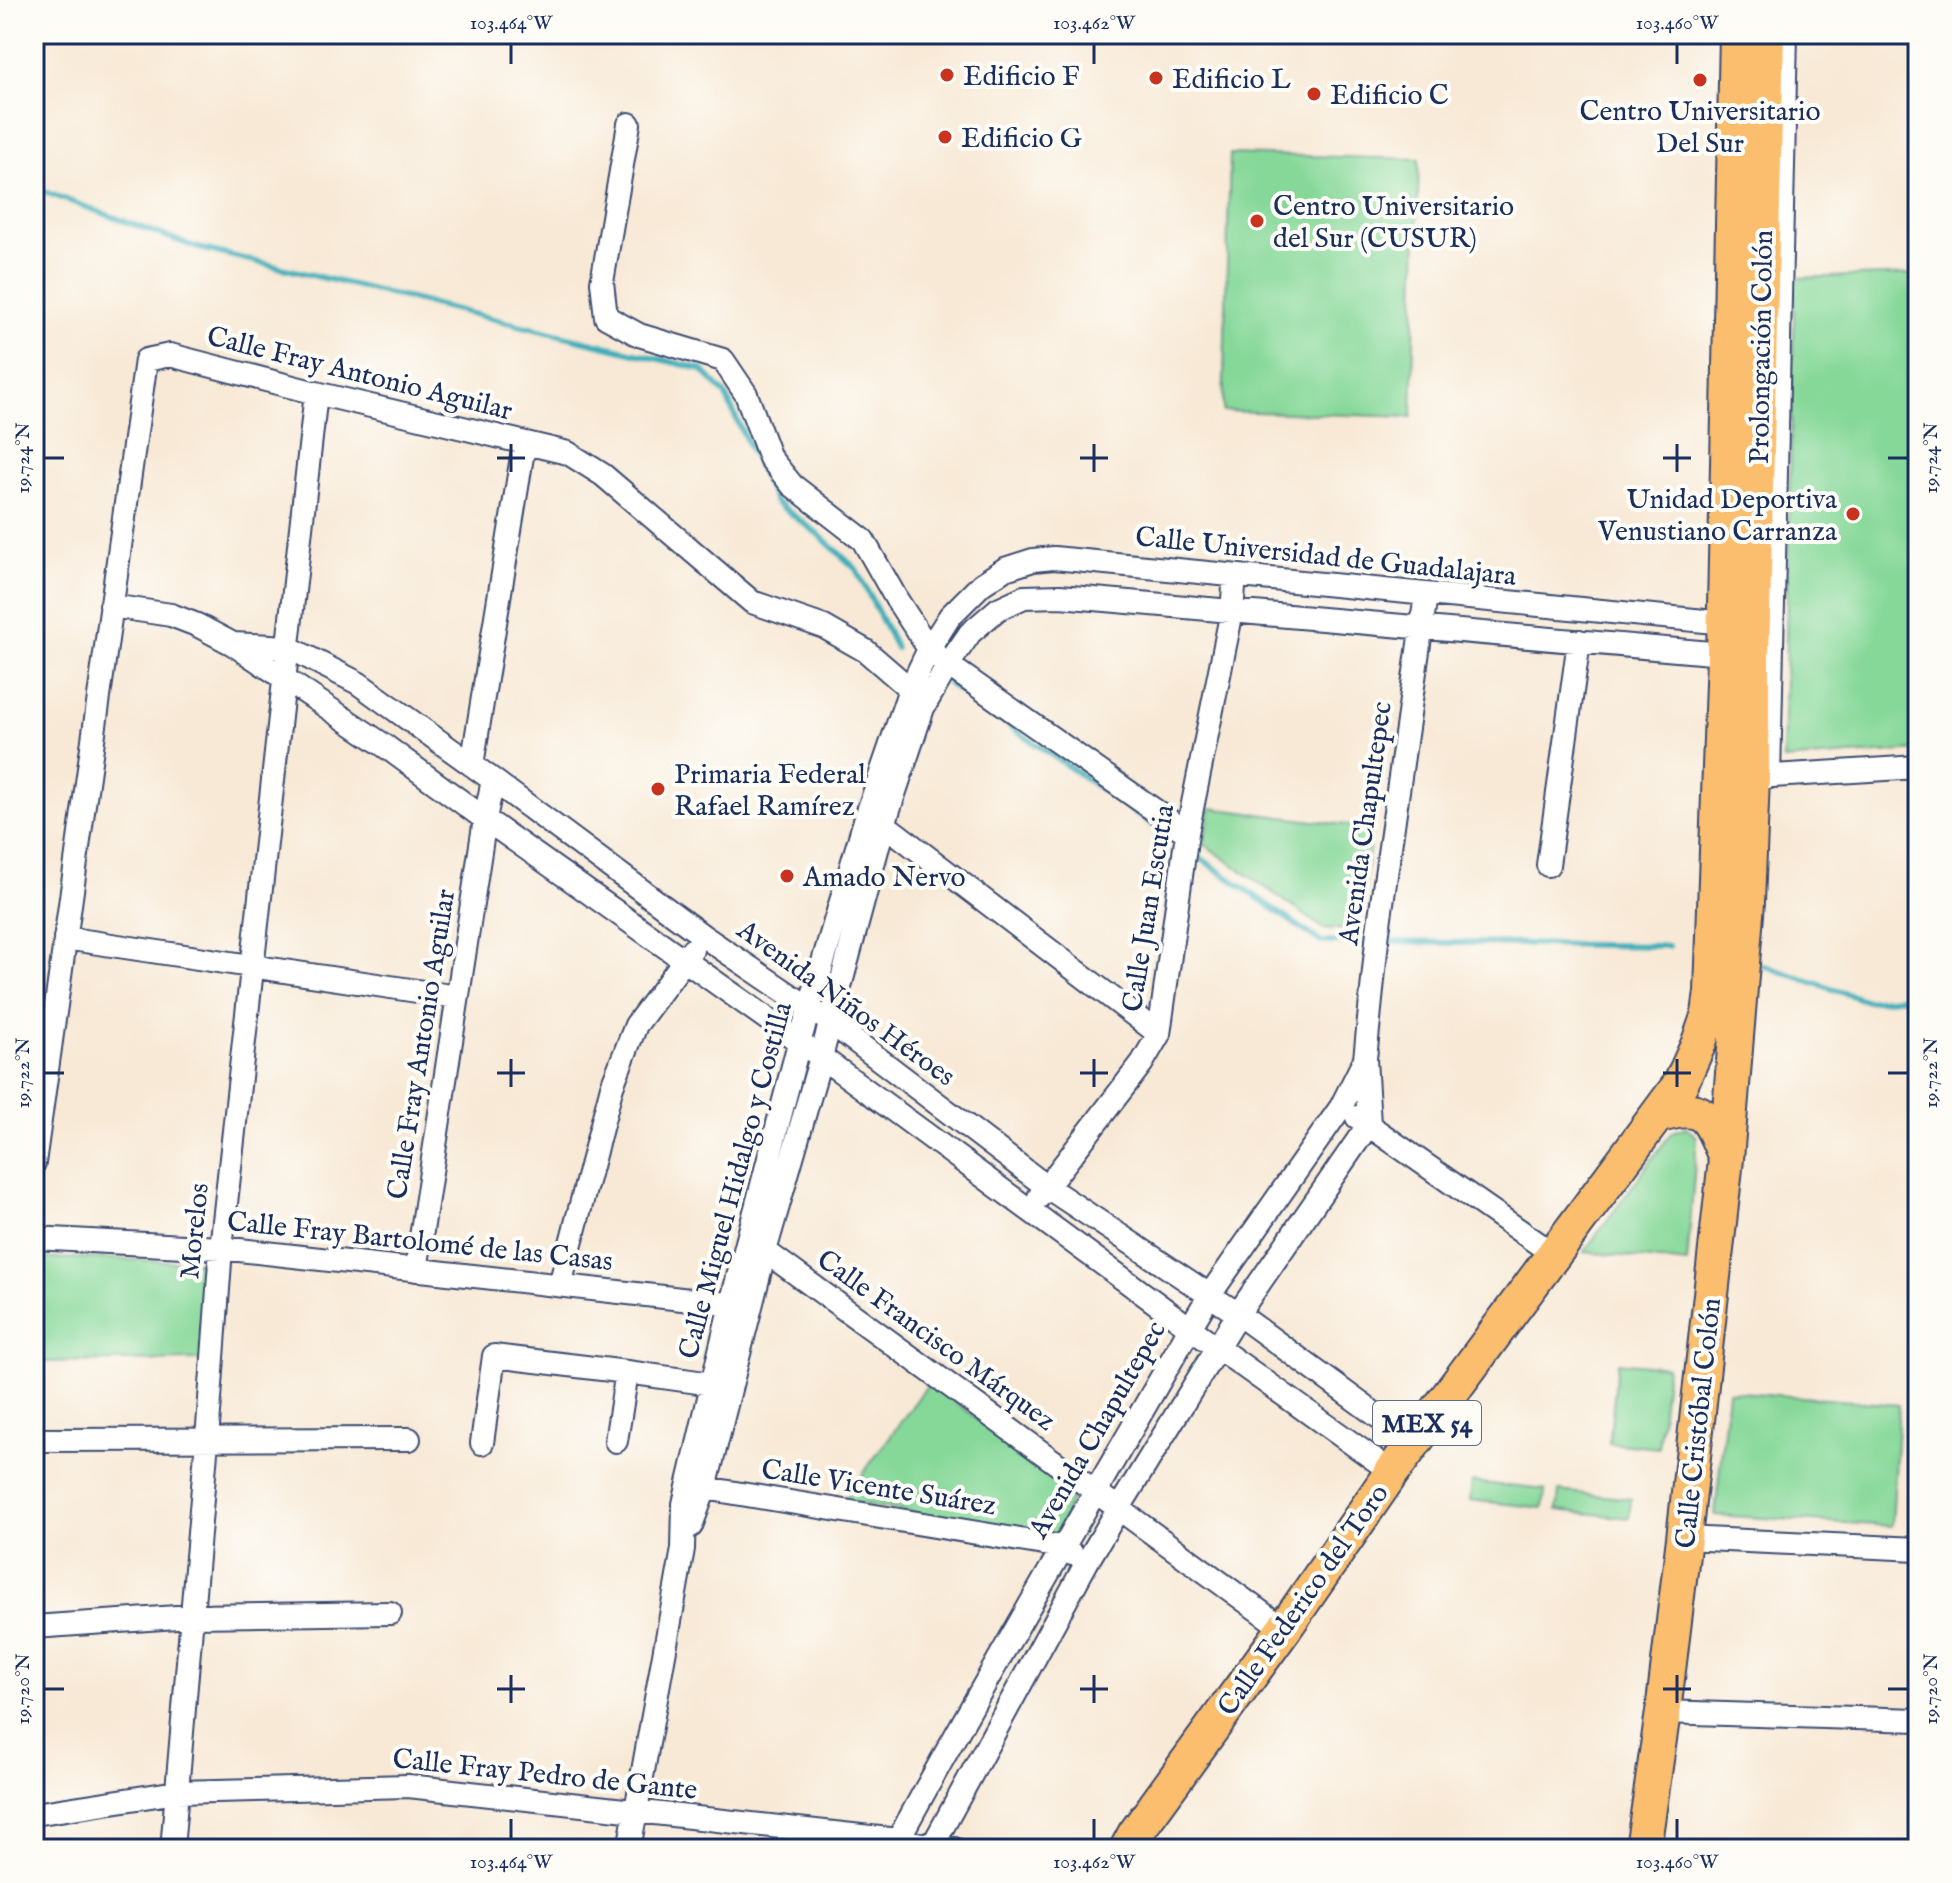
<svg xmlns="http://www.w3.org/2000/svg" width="1952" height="1883" viewBox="0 0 1952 1883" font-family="'IM FELL English',serif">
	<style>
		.green { fill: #86d899; stroke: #50847c; stroke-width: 2 }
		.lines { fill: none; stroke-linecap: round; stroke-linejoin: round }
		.stream { stroke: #3eaeba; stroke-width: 6 }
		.minor-casing { stroke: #3c4b70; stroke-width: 26 }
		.primary-casing { stroke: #3c4b70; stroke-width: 38 }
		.minor { stroke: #fff; stroke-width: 22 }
		.primary { stroke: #fbbd6e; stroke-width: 34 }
		.ticks { fill: none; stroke: #1b2f5e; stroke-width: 3 }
		.poi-dot { fill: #c8321e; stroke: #fdfcf7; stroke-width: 3 }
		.labels { text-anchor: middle; stroke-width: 8; stroke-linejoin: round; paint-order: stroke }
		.shield { fill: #fdfcf7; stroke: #5f6c8c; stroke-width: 2 }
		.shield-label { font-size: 26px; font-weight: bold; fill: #1b2f5e }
		.poi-label { font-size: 28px; fill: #1b2f5e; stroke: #fdfcf7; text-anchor: start }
		.street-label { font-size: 28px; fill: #1b2f5e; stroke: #fdfcf7 }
		.neatline { fill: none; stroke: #1b2f5e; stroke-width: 3 }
		.ticks-label { font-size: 20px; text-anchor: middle; fill: #1b2f5e }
	</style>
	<rect width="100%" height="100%" fill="#fdfcf7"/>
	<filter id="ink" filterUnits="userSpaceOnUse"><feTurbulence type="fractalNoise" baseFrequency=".0125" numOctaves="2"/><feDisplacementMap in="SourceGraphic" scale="16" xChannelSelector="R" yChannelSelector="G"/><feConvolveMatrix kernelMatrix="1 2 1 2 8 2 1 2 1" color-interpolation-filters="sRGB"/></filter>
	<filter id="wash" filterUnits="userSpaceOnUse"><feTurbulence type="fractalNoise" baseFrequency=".006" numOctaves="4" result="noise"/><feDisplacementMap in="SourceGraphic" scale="32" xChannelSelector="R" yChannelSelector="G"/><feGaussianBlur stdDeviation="1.8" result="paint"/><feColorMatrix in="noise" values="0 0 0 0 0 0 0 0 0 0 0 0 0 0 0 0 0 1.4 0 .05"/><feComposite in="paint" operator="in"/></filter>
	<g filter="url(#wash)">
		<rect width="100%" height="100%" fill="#f8e9d6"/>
		<path class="green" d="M1230,154L1419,159L1412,417L1223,411Z
			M1918,274V750L1783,760L1795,278Z
			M1210,808L1372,828L1359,931L1323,928L1204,844Z
			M1686,1127L1697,1137L1687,1263L1584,1252L1672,1132Z
			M91,1258L206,1263L201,1360L34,1362V1259Z
			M1618,1362L1667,1367L1658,1448L1609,1443Z
			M929,1383L1075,1491L1056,1536L843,1501Z
			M1728,1391L1899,1405L1892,1526L1715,1515Z
			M1472,1482L1545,1490L1543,1508L1470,1500Z
			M1559,1491L1631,1499L1629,1518L1557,1510Z"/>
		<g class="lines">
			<path class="stream" d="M34,188L195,247L701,369L725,394L775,502L817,533L856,569L896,648
				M949,684L1172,838
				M1199,857L1321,942H1362
				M1393,942L1668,946
				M1754,962L1867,1001L1918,996"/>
		</g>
	</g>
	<g filter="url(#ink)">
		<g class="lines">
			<defs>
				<path id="minor" d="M629,124L602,282L606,317L639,335L723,360L746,394L770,458L792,485L863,540L897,600L929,649L948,665L1187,833
					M111,606L171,615L197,625L233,644L385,746L485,819L821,1057L1190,1328L1392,1472
					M234,644L288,647L358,683L493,780L703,936L830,1022L1047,1187L1238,1314L1413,1442
					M472,765L524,444
					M1758,777L1918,767
					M1769,777L1786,34
					M872,820L884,824L1159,1034
					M1548,865L1579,641
					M65,938L457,997
					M1357,1117L1553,1254
					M34,1163L146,360L170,355L316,393L568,453L603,475L752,602L824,627L866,651L910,689
					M1039,1197L1142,1063L1159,1034L1187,833L1232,611L1235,576
					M34,1238L221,1248L745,1306
					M755,1248L765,1251L1284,1629
					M416,1270L485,819L493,780
					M560,1285L612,1086L636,1025L692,950
					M34,1440L409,1439
					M616,1441L627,1372
					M482,1443L494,1356L627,1372L712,1384
					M695,1495L705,1488L1062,1547L1072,1554
					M691,1526L705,1488L765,1251L821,1057L884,824L923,708L948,665L970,633L998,609L1024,597L1060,596L1734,655
					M1684,1538L1918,1549
					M34,1627L191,1616L390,1613
					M1663,1712L1918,1720
					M34,1814L177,1792L408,1786L898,1840L955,1849
					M898,1840C991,1668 1092,1499 1190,1328L1209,1296L1341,1107L1364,1061
					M933,1845L1087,1562L1119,1508L1238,1314L1369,1124L1365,1059L1378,931L1426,595
					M172,1849L207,1440L221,1248L316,393
					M629,1849L683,1549L684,1504L731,1304L799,1043L866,817L910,689L929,649L950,616L982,584L1005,569L1033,560L1054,558L1736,624"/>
				<path id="primary" d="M1657,1116C1706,1101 1709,1117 1726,1158
					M1127,1849L1135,1834L1284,1629L1392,1472L1681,1083L1698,1045L1709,1014L1712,992L1724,654L1737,34
					M1643,1849L1663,1712L1684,1538L1726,1159L1747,902L1752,778V657L1767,34"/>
			</defs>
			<use href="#minor" class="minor-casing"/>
			<use href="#primary" class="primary-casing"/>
			<use href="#minor" class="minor"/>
			<use href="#primary" class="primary"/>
		</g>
	</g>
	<path class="ticks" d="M511,44V64M1094,44V64M1677,44V64M511,444V472M1094,444V472M1677,444V472M44,458H64M497,458H525M1080,458H1108M1663,458H1691M1888,458H1908M511,1059V1087M1094,1059V1087M1677,1059V1087M44,1073H64M497,1073H525M1080,1073H1108M1663,1073H1691M1888,1073H1908M511,1675V1703M1094,1675V1703M1677,1675V1703M44,1689H64M497,1689H525M1080,1689H1108M1663,1689H1691M1888,1689H1908M511,1819V1839M1094,1819V1839M1677,1819V1839"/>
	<g class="poi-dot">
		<circle cx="947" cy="75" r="8"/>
		<circle cx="1156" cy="78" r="8"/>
		<circle cx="1700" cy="80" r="8"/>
		<circle cx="1314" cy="94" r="8"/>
		<circle cx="945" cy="137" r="8"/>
		<circle cx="1257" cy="221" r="8"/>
		<circle cx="1853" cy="514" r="8"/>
		<circle cx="658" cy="789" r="8"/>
		<circle cx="787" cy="876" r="8"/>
	</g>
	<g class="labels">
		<rect class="shield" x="1373" y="1401" width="108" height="44" rx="6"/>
		<g class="shield-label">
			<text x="1427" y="1432">MEX 54</text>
		</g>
		<g class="poi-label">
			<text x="963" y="85">Edificio F</text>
			<text x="1172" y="88">Edificio L</text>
			<text x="1330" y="104">Edificio C</text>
			<text x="1700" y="120" text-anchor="middle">Centro Universitario<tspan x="1700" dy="32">Del Sur</tspan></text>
			<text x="961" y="147">Edificio G</text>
			<text x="1273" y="215">Centro Universitario<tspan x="1273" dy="32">del Sur (CUSUR)</tspan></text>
			<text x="1837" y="508" text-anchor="end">Unidad Deportiva<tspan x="1837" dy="32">Venustiano Carranza</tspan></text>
			<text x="674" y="783">Primaria Federal<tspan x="674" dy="32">Rafael Ramírez</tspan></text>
			<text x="803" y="886">Amado Nervo</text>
		</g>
		<g class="street-label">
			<text transform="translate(1760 347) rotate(-89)" y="10">Prolongación Colón</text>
			<text transform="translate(360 372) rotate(14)" y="10">Calle Fray Antonio Aguilar</text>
			<text transform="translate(1326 555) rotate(6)" y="10">Calle Universidad de Guadalajara</text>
			<text transform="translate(1364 823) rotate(-82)" y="10">Avenida Chapultepec</text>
			<text transform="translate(1147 908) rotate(-81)" y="10">Calle Juan Escutia</text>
			<text transform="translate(847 1002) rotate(36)" y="10">Avenida Niños Héroes</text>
			<text transform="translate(420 1044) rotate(-81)" y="10">Calle Fray Antonio Aguilar</text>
			<text transform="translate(734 1180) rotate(-75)" y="10">Calle Miguel Hidalgo y Costilla</text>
			<text transform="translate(193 1231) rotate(-84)" y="10">Morelos</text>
			<text transform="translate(420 1240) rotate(6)" y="10">Calle Fray Bartolomé de las Casas</text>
			<text transform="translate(937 1339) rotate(36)" y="10">Calle Francisco Márquez</text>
			<text transform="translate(1697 1423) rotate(-84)" y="10">Calle Cristóbal Colón</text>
			<text transform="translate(1096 1429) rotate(-60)" y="10">Avenida Chapultepec</text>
			<text transform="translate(879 1486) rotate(9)" y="10">Calle Vicente Suárez</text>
			<text transform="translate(1302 1599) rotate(-55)" y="10">Calle Federico del Toro</text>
			<text transform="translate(545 1773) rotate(6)" y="10">Calle Fray Pedro de Gante</text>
		</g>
	</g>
	<rect width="1952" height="1883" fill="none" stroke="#fdfcf7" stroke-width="88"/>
	<rect x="44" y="44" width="1864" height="1795" class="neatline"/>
	<g class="ticks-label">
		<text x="511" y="29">103.464°W</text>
		<text x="1094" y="29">103.462°W</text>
		<text x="1677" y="29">103.460°W</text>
		<text transform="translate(22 458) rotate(-90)" y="7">19.724°N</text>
		<text transform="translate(1930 458) rotate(-90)" y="7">19.724°N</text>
		<text transform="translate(22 1073) rotate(-90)" y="7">19.722°N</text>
		<text transform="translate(1930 1073) rotate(-90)" y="7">19.722°N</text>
		<text transform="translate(22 1689) rotate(-90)" y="7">19.720°N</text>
		<text transform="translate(1930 1689) rotate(-90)" y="7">19.720°N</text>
		<text x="511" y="1868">103.464°W</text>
		<text x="1094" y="1868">103.462°W</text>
		<text x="1677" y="1868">103.460°W</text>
	</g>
</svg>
